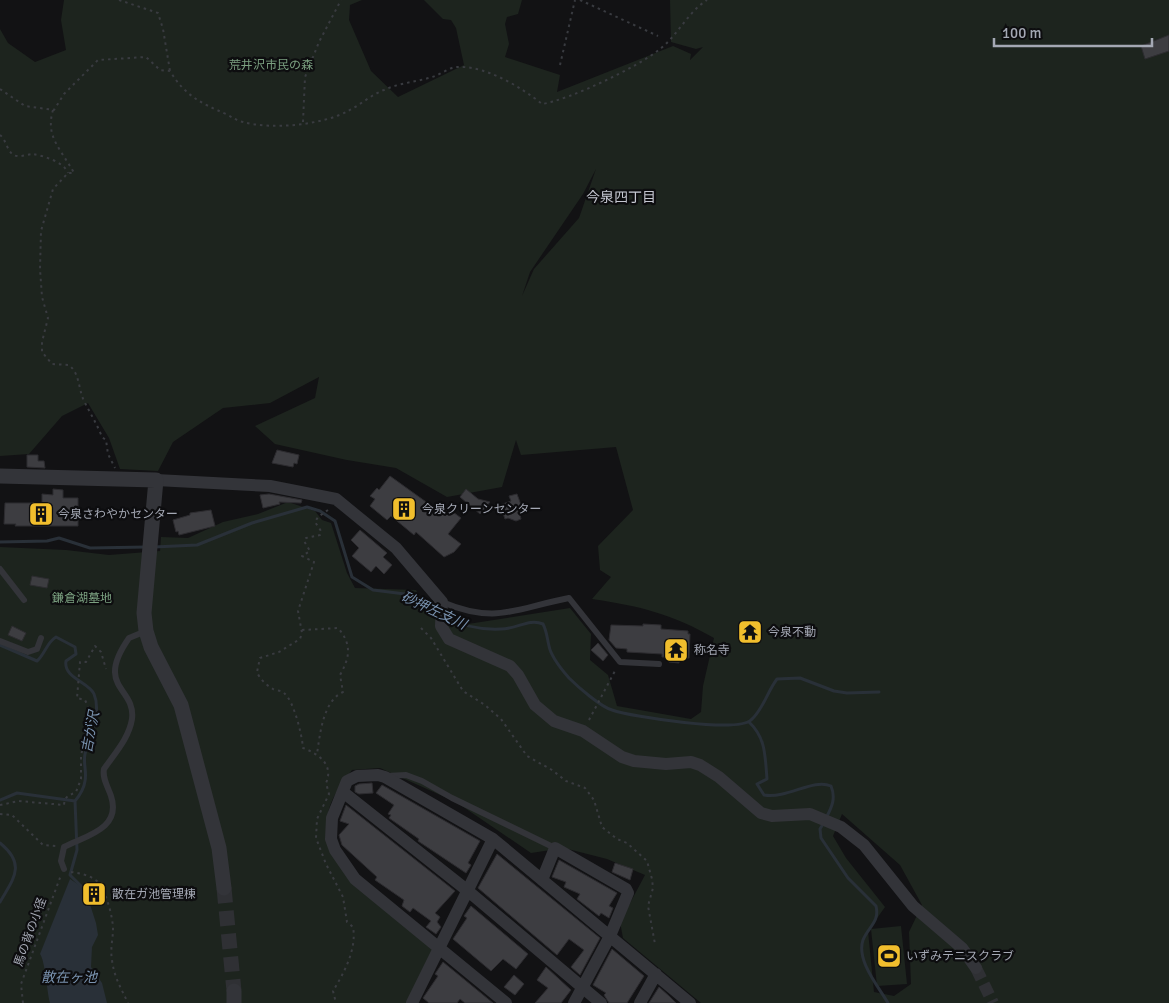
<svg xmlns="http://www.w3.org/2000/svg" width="1169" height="1003" viewBox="0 0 1169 1003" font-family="Signika,'Noto Sans JP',sans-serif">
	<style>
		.green { fill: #1d241e; fill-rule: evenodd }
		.water { fill: #293038 }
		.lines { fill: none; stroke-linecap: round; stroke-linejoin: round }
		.stream { stroke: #293038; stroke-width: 3 }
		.building { fill: #3d3d41; stroke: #2d2c30 }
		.minor-tunnel { stroke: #2f3034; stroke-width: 12; stroke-dasharray: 12 6; stroke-linecap: butt }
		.tertiary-tunnel { stroke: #2f3034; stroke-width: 15; stroke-dasharray: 15 8; stroke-linecap: butt }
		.path { stroke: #393b40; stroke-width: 2; stroke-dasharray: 2.5 4; stroke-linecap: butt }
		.service { stroke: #333439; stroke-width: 6 }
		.minor { stroke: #333439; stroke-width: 12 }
		.tertiary { stroke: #333439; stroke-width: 15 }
		.labels { text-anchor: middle; stroke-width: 4.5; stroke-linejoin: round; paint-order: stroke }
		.park-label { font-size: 12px; fill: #7ba080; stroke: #0d0d0f }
		.poi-label { font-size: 12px; fill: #a4a8b4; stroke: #0d0d0f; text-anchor: start }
		.street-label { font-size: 12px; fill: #a4a8b4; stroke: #0d0d0f }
		.neighbourhood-label { font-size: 14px; fill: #c5c7d1; stroke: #0d0d0f }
		.water-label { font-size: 14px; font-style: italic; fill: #7a93b0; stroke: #0d0d0f }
	</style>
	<rect width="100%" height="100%" fill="#121214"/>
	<path class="green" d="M64,0H362L350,5L349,20L371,71L398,97L464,65L456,28L451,20L443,19L424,0H522L518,14L507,17L505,24L509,44L505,57L560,75L557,92L673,46L691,54L690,60L703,47L696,49L671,42L670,0H1169V1003H701L623,938L620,922L645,875L607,859L564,848L531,853L456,802L380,768L352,770C329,799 320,818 332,854L434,948L410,1003H0V547L66,550L109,555L160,551L161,537L188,538L223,522L258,514L288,502L315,511L322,520L331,523L347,573L355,588L416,590L432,616L455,626L570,608L591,634L590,660L608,675L617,706L691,719L701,712L703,686L714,638C672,614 640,606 592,599L611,577L600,570L598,546L633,510L616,447L521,455L516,440L502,487L447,497L396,468L347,460L275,444L255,426L315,398L319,377L270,403L223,408L173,442L158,471L120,469L109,438L88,403L62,416L29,454L0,456V29L8,43L35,62L66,50L61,20ZM596,169L579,218L534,269L522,296L530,272L583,194ZM842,814L900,865L922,905L909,932L911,984L894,996L874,992L868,931L885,907L846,858L833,836Z
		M901,926L907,984L877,986L871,929Z"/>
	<path class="water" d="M70,879L85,889L96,923L98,935L92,947L91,967L102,983L107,1003H50C47,992 45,960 40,954Z"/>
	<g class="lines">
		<path class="stream" d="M0,542L47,541L59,538L90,548L146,547
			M154,547L197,545L252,523L307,507L320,511L335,521L352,577L373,590L405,594L412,597L438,614
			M444,617C462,626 481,630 501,629C517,629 529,618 543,624C547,632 547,638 549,646C551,657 562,670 569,678C578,687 601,707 612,710C632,717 738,733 751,720C763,710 767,692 777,679L800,678L834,691L847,693L879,692
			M0,645L37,661C45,654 47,642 56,637L75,647L76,654L66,661C63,678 89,682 94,694C102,713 89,735 85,754C83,763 87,772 85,781C84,789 80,795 75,801L17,793L0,800
			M749,722C766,738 765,756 767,779L757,784L764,795C788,799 813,778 831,786C836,798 832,807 826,818
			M75,801L77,850L70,875L83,888
			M823,824L820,829L821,838L848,878L876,906C880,922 868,927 863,940C856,960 878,986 888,1003
			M0,843C27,865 13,879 0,902"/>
	</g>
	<path class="building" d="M1169,35V51L1145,59L1141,46Z
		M277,450L299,455L297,464L294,463L293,467L272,463Z
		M27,455H38V461H44L45,468L27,467Z
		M390,476L440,512L445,506L461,518L448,534L461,544L454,552L444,557L416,532L414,535L391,516L387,520L370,506L375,499L370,496L377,488L379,490Z
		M53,489L63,490V498H78V526H15L16,524H4L5,503H42V494L53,495Z
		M466,489L478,499L490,502L480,514L460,497Z
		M269,494L302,500L301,503L279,502L280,504L263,508L260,495Z
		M517,494L524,513L520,515L521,519L516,521L508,518L505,519L500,505L511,501L509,496Z
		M211,510L215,526L179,535L178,531L176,532L173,520L190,515V513Z
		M360,530L387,553L383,557L392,565L384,574L376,566L371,572L352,556L359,548L351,540Z
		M32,576L49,579L47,588L30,585Z
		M643,624L661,625V629L688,631V634H690L689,658H679V663L669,662V657H662V654L627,652V649L616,648L609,640L611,625L643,626Z
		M12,626L26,633L22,641L8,635Z
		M598,643L608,655L603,661L591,650Z
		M372,783L373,793L359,794L355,792V786L359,784Z
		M382,785L480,841L468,863L471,865L466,873L418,841L419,839L389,818L391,815L388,814L394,805L376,793Z
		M346,805L455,891L435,913L440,917L437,922L441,927L436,934L426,927L431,921L413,908L410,912L402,906L404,900L375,880L377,877L342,845L339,835L349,824L340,821Z
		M497,854L600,938L580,975L571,967L584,950L569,939L557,955L478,888Z
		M559,860L617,893L609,906L613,908L609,918L601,913L599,916L577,899L580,894L564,887L566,882L552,877Z
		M615,863L633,869L630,880L612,872Z
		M98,884L104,898L90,905L84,891Z
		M471,906L528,954L516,969L503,959L491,971L453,939L467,918L464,916Z
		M612,949L644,976L627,1003H609L604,995L606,993L593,985Z
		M443,962L493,1003H465L460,999L457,1003H429L423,998L438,976L435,974Z
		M546,967L571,990L561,1003H535L548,988L537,980Z
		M514,975L524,984L515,995L504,987Z
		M659,987L669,996L676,1003H649Z"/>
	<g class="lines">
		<path class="minor-tunnel" d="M976,968L993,1003"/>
		<path class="tertiary-tunnel" d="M224,888L234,991"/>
		<path class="path" d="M119,0L158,13L163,29L170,71
			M580,0L658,36
			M560,65L575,0
			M0,89L25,106L54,110L64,94L98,60L146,57L160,70L170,71C185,96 201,103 226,114C232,117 237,121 243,122C272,130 322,125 348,111C360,105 371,95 384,90C399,83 416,82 432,77C440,75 448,68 456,67C485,65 521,87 542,104C569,100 638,67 660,49C678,35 687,13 707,0
			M53,110C45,137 61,149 74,173H68L53,189L41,231L40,269L42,297L48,318L42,342V352L52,364L69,365C80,374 78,388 84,401C90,413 97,424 102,437L106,440L108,454L115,468
			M303,122L305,77L319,42L341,0
			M0,135C7,140 7,155 17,156C22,157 28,154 33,154C44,156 64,162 68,173
			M328,510L318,517L315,522L321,531L320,535L306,538L304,541L310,551L302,556L314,562L298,611L302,633L300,639L279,652L260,658L257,672C259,678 267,686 273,689C276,691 281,690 284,693C294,701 302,735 303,748C319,754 334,765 326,783L329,794L317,819L316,838L326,864L343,897L347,922L353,927C357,949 344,973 333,991L336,1003
			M421,628L431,638L463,691L485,705L501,719L527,756L552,770L566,781L585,788L594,800L602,827L617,839L627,843L647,861L652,879L653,888L648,906L655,944
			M302,630L338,628C353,645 349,659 340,675L343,692C323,701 320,734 317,754
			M589,720L616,669
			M0,805L19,801L64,805C65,795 69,796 76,792L81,779V756L90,711L85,700L77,698L80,662H86L95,646L101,652L106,669
			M0,814L12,815L43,845L56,846
			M71,872C81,873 93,876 100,884C106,893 113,917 113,929C113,939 110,949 112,960C114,977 121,988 128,1003
			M23,1003L21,984L61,875"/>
		<path class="service" d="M0,569L24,600
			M442,602C497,625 516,608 569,598L620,662L659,664
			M0,641L28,652L37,649L41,638
			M386,776L406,775L422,781L452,798L555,848
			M64,869L61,861L64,847C85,836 122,829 111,796C108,787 102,778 104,769C115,753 129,738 132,719C136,687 94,688 129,638L146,631"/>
		<path class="minor" d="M156,480L270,486L336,499L396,548L442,602L441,626L449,639L510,666L518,675L535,705L554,721L583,731L622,757L634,761L666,764L691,762L700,765L719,777L761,813L772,816L810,814L841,827L864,845L913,906L962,948L976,968
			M343,792L468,891L601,1003
			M542,880L555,848L626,889L628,893L610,936L574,1003
			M412,1003L493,839
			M506,1003L355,879L335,850L331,839L332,818L347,781L357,776L378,775L385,777L493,839L690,1003
			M640,1003L656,974"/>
		<path class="tertiary" d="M0,476L156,480L144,613L146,631L151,647L181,705L219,848L224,888
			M234,991V1003"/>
	</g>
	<defs>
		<symbol id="building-square" viewBox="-11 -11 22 22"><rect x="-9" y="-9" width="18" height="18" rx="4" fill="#f1be2d" stroke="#0d0d0f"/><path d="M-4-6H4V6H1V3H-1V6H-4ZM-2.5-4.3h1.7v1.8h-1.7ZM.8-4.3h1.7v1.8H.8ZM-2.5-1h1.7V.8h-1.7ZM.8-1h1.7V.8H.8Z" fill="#111"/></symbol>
		<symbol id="temple-square" viewBox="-11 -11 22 22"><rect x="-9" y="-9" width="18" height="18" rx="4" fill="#f1be2d" stroke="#0d0d0f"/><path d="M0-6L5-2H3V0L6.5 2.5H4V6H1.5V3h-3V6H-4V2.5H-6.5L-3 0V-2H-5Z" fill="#111"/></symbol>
		<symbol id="stadium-square" viewBox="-11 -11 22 22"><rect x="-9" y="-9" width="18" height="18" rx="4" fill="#f1be2d" stroke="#0d0d0f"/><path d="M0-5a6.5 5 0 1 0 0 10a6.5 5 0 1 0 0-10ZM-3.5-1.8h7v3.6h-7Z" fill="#111"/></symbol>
	</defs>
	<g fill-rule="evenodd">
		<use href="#building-square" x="390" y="495" width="28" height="28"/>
		<use href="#building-square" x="27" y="500" width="28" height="28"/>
		<use href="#temple-square" x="736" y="618" width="28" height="28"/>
		<use href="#temple-square" x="662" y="636" width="28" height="28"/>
		<use href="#building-square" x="80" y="880" width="28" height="28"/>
		<use href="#stadium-square" x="875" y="942" width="28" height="28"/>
	</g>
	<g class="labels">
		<g class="park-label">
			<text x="271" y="69">荒井沢市民の森</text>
			<text x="82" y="602">鎌倉湖墓地</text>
		</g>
		<g class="poi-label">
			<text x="422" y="513">今泉クリーンセンター</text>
			<text x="58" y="518">今泉さわやかセンター</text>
			<text x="768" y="636">今泉不動</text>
			<text x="694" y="654">称名寺</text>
			<text x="112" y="898">散在ガ池管理棟</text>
			<text x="906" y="960">いずみテニスクラブ</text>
		</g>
		<g class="street-label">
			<text transform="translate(30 932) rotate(-70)" y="4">馬の背の小径</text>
		</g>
		<g class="neighbourhood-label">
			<text x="621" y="202">今泉四丁目</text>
		</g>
		<g class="water-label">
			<text transform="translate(434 610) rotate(25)" y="5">砂押左支川</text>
			<text transform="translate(90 732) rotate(-79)" y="5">吉が沢</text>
			<text x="69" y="982">散在ヶ池</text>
		</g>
	</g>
	<path d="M994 38v8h158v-8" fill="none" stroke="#a4a8b4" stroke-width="2.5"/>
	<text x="1002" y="38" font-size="15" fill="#a4a8b4" stroke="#0d0d0f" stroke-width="4" paint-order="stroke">100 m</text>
</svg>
